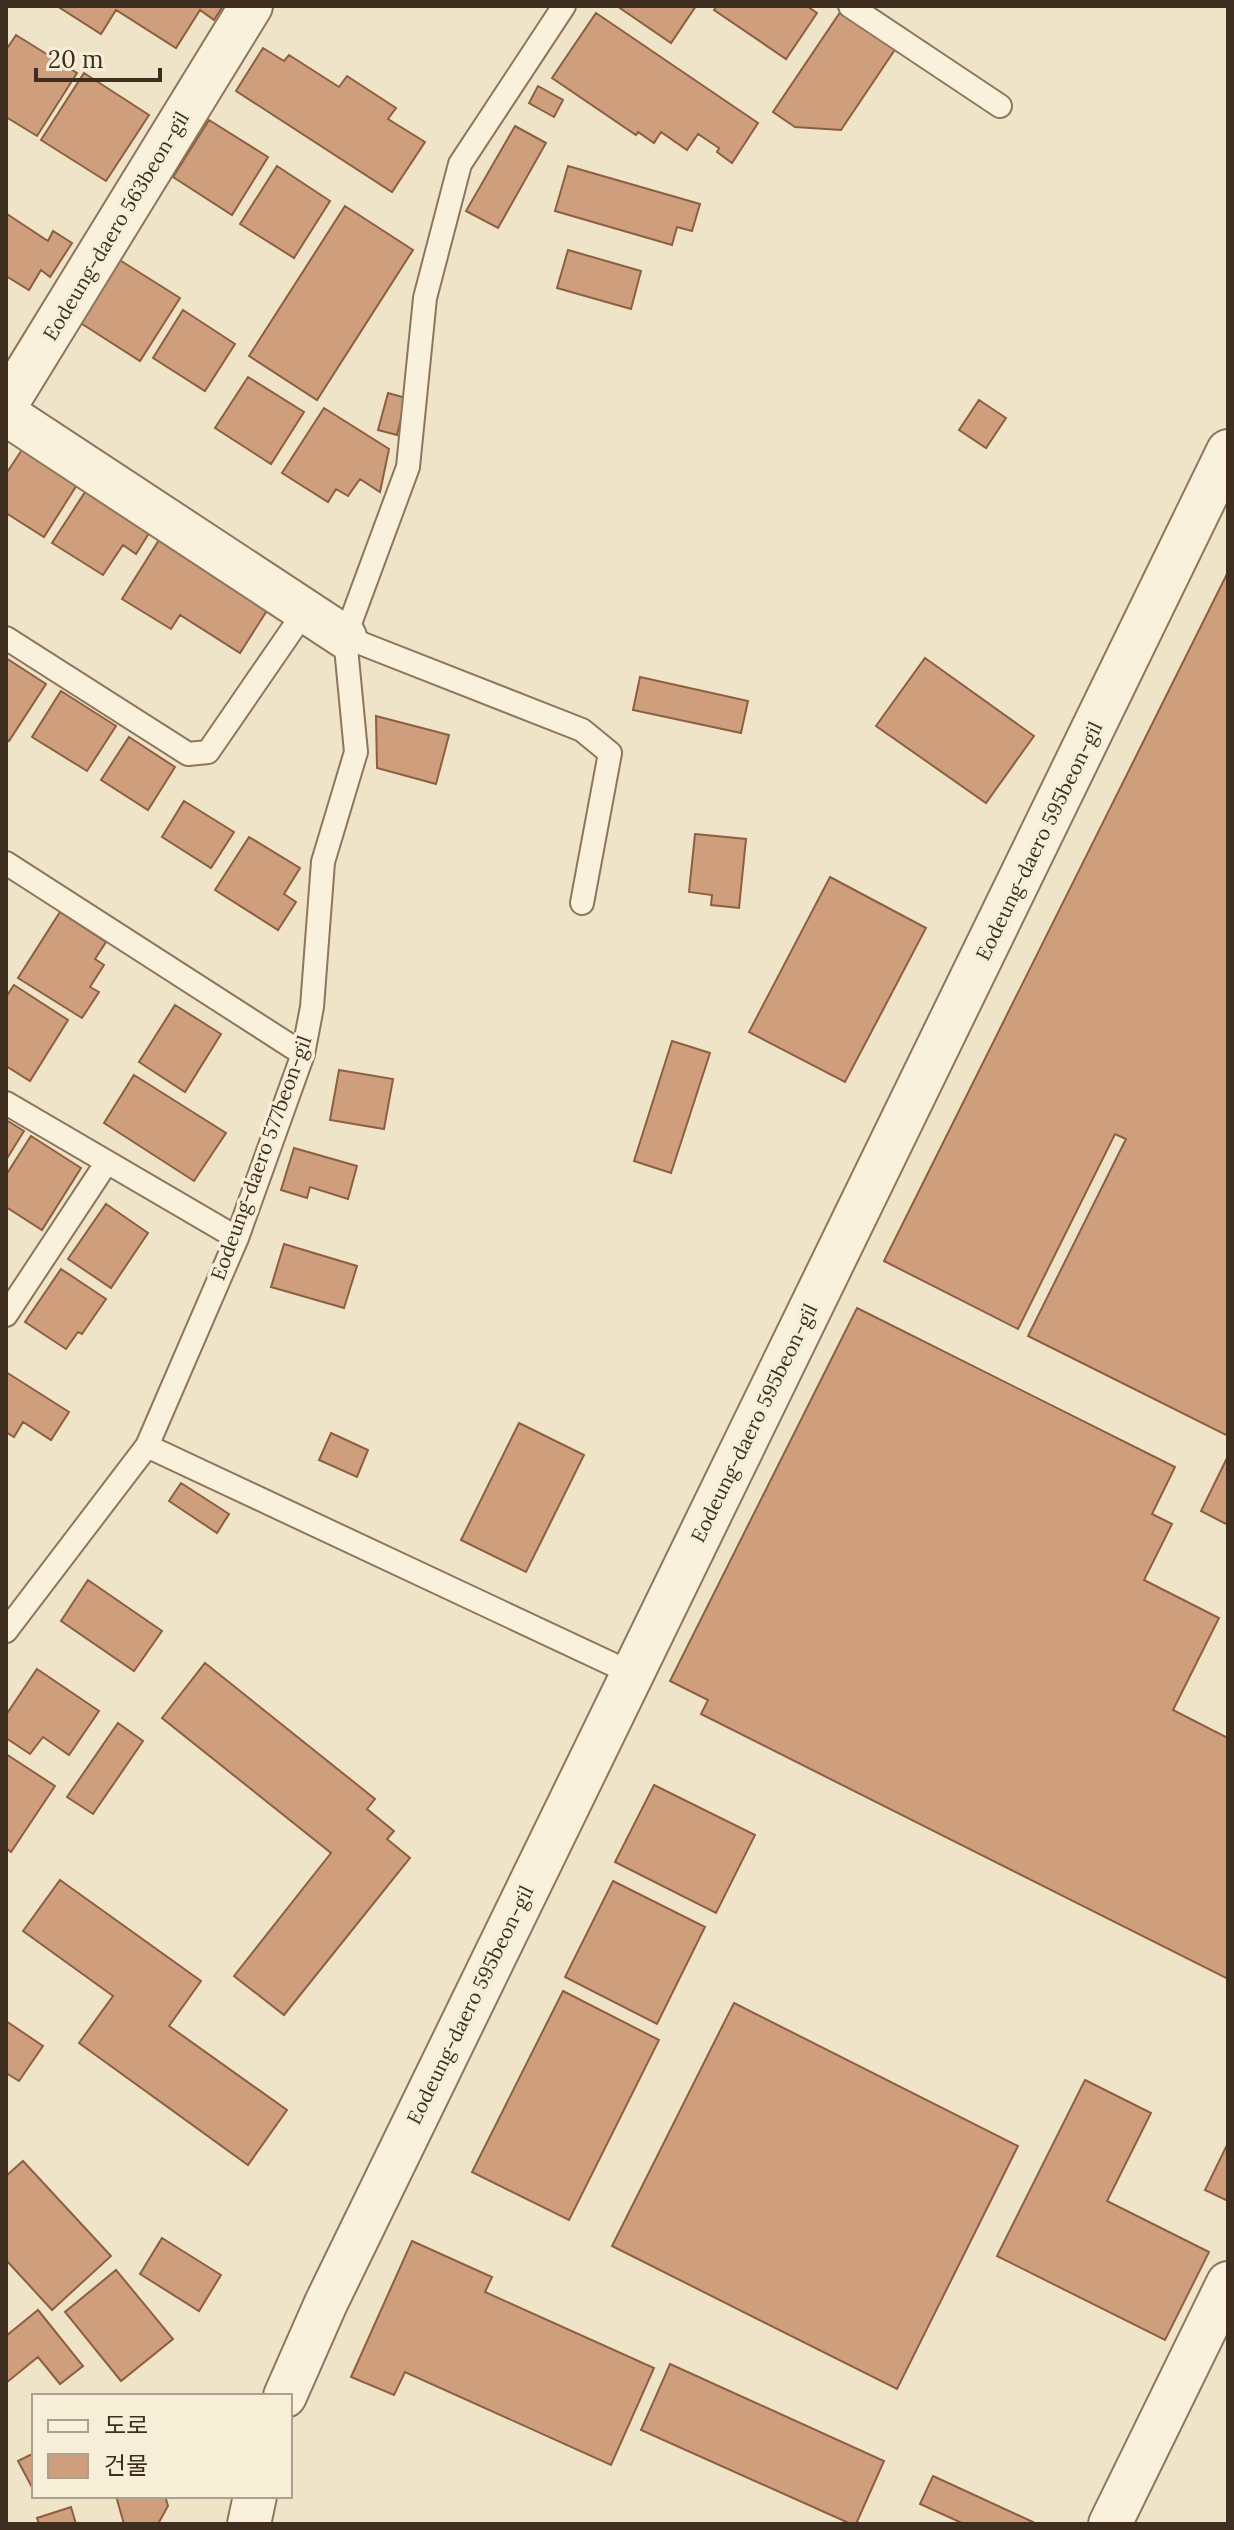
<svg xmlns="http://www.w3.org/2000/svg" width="1234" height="2530" viewBox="0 0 1234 2530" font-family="Lora,'Noto Sans KR',serif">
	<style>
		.building { fill: #cf9f7d; stroke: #8d5f41; stroke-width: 2 }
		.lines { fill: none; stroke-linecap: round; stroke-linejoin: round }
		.lane-casing { stroke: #8d765c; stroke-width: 26 }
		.street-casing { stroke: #8d765c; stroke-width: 46 }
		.lane { stroke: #faf1dc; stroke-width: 22 }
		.street { stroke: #faf1dc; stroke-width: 42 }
		.labels { text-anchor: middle; stroke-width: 7; stroke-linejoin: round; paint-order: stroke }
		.street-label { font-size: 20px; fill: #3d2e20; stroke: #f7eed8 }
	</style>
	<rect width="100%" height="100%" fill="#f0e4c8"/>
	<path class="building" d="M57,6H223L214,20L200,10L176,48L116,10L101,34Z
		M617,6H696L671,43Z
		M717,6H807L817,13L786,59L714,10Z
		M841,11L896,48L841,130L795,127L773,112Z
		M596,13L758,123L732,163L717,152L719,148L698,134L687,150L661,132L654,143L638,132L636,135L552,78Z
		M16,35L77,73L37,136L6,117V50Z
		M263,48L284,61L289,55L339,87L347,76L396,108L388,119L425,142L392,192L236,91Z
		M84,73L149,115L106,181L41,140Z
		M538,86L563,100L554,117L529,103Z
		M209,120L268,157L232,215L173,177Z
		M515,126L546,143L498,228L466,211Z
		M277,166L330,201L294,258L240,224Z
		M568,166L700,204L692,231L677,227L672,245L555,211Z
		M345,206L413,250L317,400L249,356Z
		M7,214L48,241L53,231L72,243L50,277L41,270L29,290L6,276Z
		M568,250L641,271L631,309L557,288Z
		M118,259L180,298L140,361L79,322Z
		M183,310L235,344L205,391L153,358Z
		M248,377L304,412L271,464L215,428Z
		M388,393L406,398L397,435L378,430Z
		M979,400L1006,418L986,448L959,430Z
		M324,408L389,449L380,492L360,479L348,496L336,489L328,502L282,473Z
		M25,445L80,480L44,537L6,513V474Z
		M87,489L151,530L136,554L123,545L103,575L52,543Z
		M159,540L268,609L240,653L180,615L171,629L122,599Z
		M1228,572V1436L1028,1336L1126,1139L1115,1134L1018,1329L884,1261Z
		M6,658L46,684L9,741L6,739Z
		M925,658L1034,736L986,803L876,726Z
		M640,677L748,701L741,733L633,710Z
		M61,691L116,726L87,771L32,737Z
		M376,716L449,735L436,784L377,768Z
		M129,737L175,767L148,810L101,780Z
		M184,801L234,832L211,868L162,837Z
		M695,834L746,839L739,908L711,905L712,895L689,892Z
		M249,837L300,868L284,894L296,902L278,930L215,890Z
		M830,877L926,928L845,1082L749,1032Z
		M60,912L106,942L95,959L104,965L90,987L99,992L82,1018L18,978Z
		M14,985L68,1020L30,1081L6,1066V997Z
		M175,1005L221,1034L185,1092L139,1062Z
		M672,1041L710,1053L671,1173L634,1161Z
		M339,1070L393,1079L384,1129L330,1120Z
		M134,1075L226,1133L194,1181L104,1123Z
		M6,1120L24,1131L6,1160Z
		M31,1136L81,1168L42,1230L6,1207V1175Z
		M294,1148L357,1166L348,1199L310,1187L307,1198L281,1190Z
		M106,1204L148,1233L111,1288L68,1259Z
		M284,1244L357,1266L344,1308L271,1287Z
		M61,1269L106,1299L82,1334L78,1332L66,1349L25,1322Z
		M857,1308L1175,1467L1152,1514L1172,1524L1144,1580L1219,1618L1173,1710L1228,1738V1979L701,1714L708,1700L670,1681Z
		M6,1372L69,1412L51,1440L23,1422L14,1437L6,1432Z
		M519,1423L584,1455L526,1572L461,1540Z
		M331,1433L368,1450L357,1477L319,1460Z
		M1228,1456V1525L1201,1511Z
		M181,1483L229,1514L217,1533L169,1501Z
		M88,1580L162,1631L134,1671L61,1621Z
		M205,1663L375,1799L367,1809L394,1831L387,1839L410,1858L284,2015L234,1976L331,1853L162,1718Z
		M37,1669L99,1711L69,1755L43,1737L30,1754L6,1738V1715Z
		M118,1723L143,1741L93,1814L67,1797Z
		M6,1754L55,1786L11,1852L6,1848Z
		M654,1785L755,1835L716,1913L615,1862Z
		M60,1880L201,1981L169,2026L287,2110L248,2165L79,2043L113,1996L23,1931Z
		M613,1881L705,1927L657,2024L565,1977Z
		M563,1991L659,2040L569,2220L472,2172Z
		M734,2003L1018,2146L897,2389L612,2246Z
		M6,2021L43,2046L19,2081L6,2073Z
		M1085,2080L1151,2113L1107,2201L1209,2252L1165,2340L997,2256Z
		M1228,2143V2201L1205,2190Z
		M23,2161L111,2256L52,2310L6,2260V2176Z
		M162,2238L221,2275L199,2311L140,2274Z
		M412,2241L492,2277L485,2292L654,2368L611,2465L405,2372L394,2395L351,2377Z
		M116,2270L173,2339L121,2381L65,2312Z
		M38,2310L83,2366L60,2384L38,2357L6,2383V2336Z
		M670,2364L884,2461L856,2524H851L641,2430Z
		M34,2453V2491L18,2461Z
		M933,2476L1033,2522L1032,2524H964L920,2504Z
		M116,2496H165L168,2506L158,2524H124Z
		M71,2507L76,2524H39L37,2518Z"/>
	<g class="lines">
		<defs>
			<path id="lane" d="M850,6L1000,106
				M345,637L582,730L610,753L582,903
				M6,638L188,754L208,752L305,611
				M6,863L303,1054
				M6,1103L237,1238
				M6,1315L107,1162
				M147,1446L631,1673
				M6,1631L147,1446L237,1238L303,1054L312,1007L323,862L356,752L345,637L408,467L425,298L460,164L564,6"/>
			<path id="street" d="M6,405L251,6
				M6,414L345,637
				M285,2396L326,2303L1228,451
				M249,2524L255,2496
				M1110,2524L1228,2283"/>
		</defs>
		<use href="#lane" class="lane-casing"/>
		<use href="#street" class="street-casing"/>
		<use href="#lane" class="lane"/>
		<use href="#street" class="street"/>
	</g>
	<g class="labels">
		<g class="street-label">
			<text transform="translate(116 226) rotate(-59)" y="7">Eodeung-daero 563beon-gil</text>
			<text transform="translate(1039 841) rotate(-64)" y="7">Eodeung-daero 595beon-gil</text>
			<text transform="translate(261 1158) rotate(-70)" y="7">Eodeung-daero 577beon-gil</text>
			<text transform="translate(754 1423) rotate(-64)" y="7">Eodeung-daero 595beon-gil</text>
			<text transform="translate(470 2005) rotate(-64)" y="7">Eodeung-daero 595beon-gil</text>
		</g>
	</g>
	<rect width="1234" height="2530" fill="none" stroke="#3d2e20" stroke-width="16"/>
	<rect x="32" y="2394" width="260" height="104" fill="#f7eed8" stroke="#ada18e" stroke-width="2"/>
	<rect x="48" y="2420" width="40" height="12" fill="#faf1dc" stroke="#ada18e" stroke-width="2"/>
	<text x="104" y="2434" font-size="24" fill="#3d2e20">도로</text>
	<rect x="48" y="2454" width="40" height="24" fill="#cf9f7d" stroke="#ada18e" stroke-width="2"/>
	<text x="104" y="2474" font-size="24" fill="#3d2e20">건물</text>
	<path d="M36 68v12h124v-12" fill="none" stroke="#3d2e20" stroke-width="4"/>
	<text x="48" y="68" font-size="24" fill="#3d2e20" stroke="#f7eed8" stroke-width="6" paint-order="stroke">20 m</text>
</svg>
